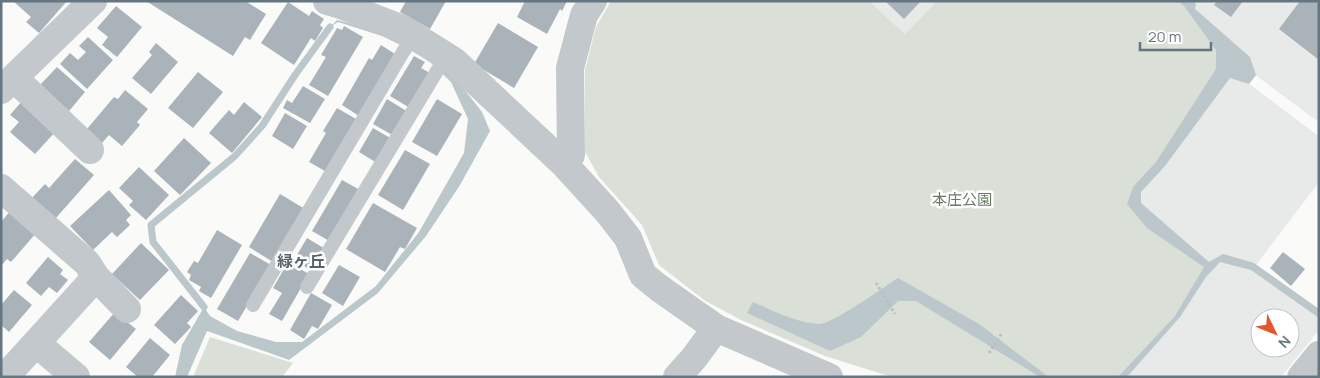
<svg xmlns="http://www.w3.org/2000/svg" width="1320" height="378" viewBox="0 0 1320 378" font-family="Manrope,'Noto Sans JP',sans-serif">
	<style>
		.built { fill: #e8e9e9; fill-rule: evenodd }
		.green { fill: #dadfd7 }
		.water { fill: #bbc7cb }
		.pier { fill: #fafaf8 }
		.lines { fill: none; stroke-linecap: round; stroke-linejoin: round }
		.stream { stroke: #bbc7cb; stroke-width: 7 }
		.building { fill: #aab3b9 }
		.path { stroke: #bbbfc2; stroke-width: 3; stroke-dasharray: 2.5 2.5; stroke-linecap: butt }
		.lane { stroke: #c3c8cc; stroke-width: 14 }
		.street { stroke: #c3c8cc; stroke-width: 28 }
		.labels { text-anchor: middle; stroke-width: 5; stroke-linejoin: round; paint-order: stroke }
		.park-label { font-size: 15px; fill: #687a64; stroke: #fff }
		.neighbourhood-label { font-size: 16px; font-weight: bold; fill: #57646e; stroke: #fff }
	</style>
	<rect width="100%" height="100%" fill="#fafaf8"/>
	<path class="built" d="M869,1H937L905,34Z
		M1185,1H1319V182L1253,269L1319,314V330L1281,377H1120L1138,203ZM1260,318H1290V348H1260Z"/>
	<path class="green" d="M611,1H869L905,34L937,1H1185L1231,64L1140,190L1138,203L1208,265L1177,314L1120,377H892L825,356L741,320L704,300L659,265L642,225L599,177L585,152V70L596,27Z
		M210,337L293,363L282,377H193Z"/>
	<path class="water" d="M1178,1H1193L1196,4L1195,9L1250,57L1256,75L1319,122V137L1249,84L1230,78L1165,166L1141,192V203L1209,262L1223,254L1254,263L1319,309V318L1251,270L1220,262L1206,277L1180,317L1127,377H1118L1175,316L1204,267L1147,228L1127,204L1133,187L1156,162L1216,69V50L1184,6Z
		M337,20L383,32L426,54L453,75L482,112L490,131L460,185L426,236L378,293L289,360L207,331L187,377H175L182,345L204,307L210,316L237,331L276,342H302L376,286L419,232L464,153L468,119L451,82L425,57L382,36L338,22L330,27Z
		M898,278L979,324L1046,375L1050,377H1040L916,301H898L861,337L830,351L747,313L753,302C773,311 797,323 819,324C831,325 884,287 898,278Z"/>
	<path class="pier" d="M1256,75L1319,122V137L1249,84Z"/>
	<g class="lines">
		<path class="stream" d="M204,307L153,242L151,225L235,156L262,126L295,75L330,27"/>
	</g>
	<path class="building" d="M13,1H67L39,33L26,22L31,17Z
		M146,1H245L266,14L250,40L245,37L233,56Z
		M406,1H446L430,29L400,12Z
		M525,1H567L562,11L560,9L547,34L517,17Z
		M885,1H921L904,19Z
		M1217,1H1243L1231,17L1214,5Z
		M1300,1H1319V60L1279,29Z
		M288,2L309,16L312,11L324,19L320,25L323,28L315,41L311,38L294,65L261,43Z
		M116,6L142,27L117,57L102,45L108,37L97,28Z
		M498,23L538,47L514,88L474,64Z
		M344,26L363,37L328,96L309,85L326,57L321,55L337,28L342,30Z
		M88,37L113,60L87,89L60,64L70,53L78,60L86,52L79,46Z
		M156,43L178,62L151,94L132,78L152,55L149,52Z
		M381,45L395,54L359,116L342,105L369,58L372,60Z
		M414,56L425,62L421,68L430,73L410,108L390,96Z
		M57,67L85,92L69,111L40,85Z
		M198,72L223,92L193,128L168,108Z
		M303,86L325,99L310,123L283,108L287,100L292,103Z
		M125,90L148,109L137,122L140,125L122,146L109,135L102,143L87,129L114,97L118,99Z
		M387,99L408,112L394,136L373,124Z
		M437,99L462,114L437,156L412,142Z
		M22,101L56,131L35,154L10,132L19,122L10,115Z
		M244,102L262,117L232,153L209,133L229,110L234,115Z
		M337,108L356,119L325,171L309,162L326,133L323,131Z
		M285,113L307,126L293,149L272,136Z
		M373,128L392,139L377,163L359,152Z
		M184,138L211,163L180,195L154,171Z
		M405,150L430,164L403,210L378,195Z
		M75,159L94,175L55,219L31,199L45,184L49,188Z
		M139,167L169,195L146,220L129,205L133,201L119,188Z
		M342,180L362,191L331,242L312,231Z
		M109,190L131,215L126,220L130,225L117,237L112,232L93,250L70,226Z
		M280,194L305,209L273,262L249,247Z
		M373,203L417,228L405,249L400,247L385,272L346,249Z
		M11,210L37,232L11,262L7,259L1,266V222Z
		M217,230L242,245L211,298L199,291L201,287L189,280L191,275L187,272L194,261L198,263Z
		M307,238L327,250L314,272L294,260Z
		M141,243L169,270L140,300L112,274Z
		M1283,252L1305,269L1291,286L1270,268Z
		M250,253L271,265L238,321L217,309Z
		M48,257L63,270L60,274L68,280L57,293L49,287L41,296L26,283Z
		M288,262L309,274L282,321L269,314L282,293L273,288Z
		M339,265L360,277L343,306L322,293Z
		M14,290L32,305L9,332L1,325V305Z
		M311,293L332,305L318,329L312,326L304,339L290,330Z
		M181,295L198,311L187,323L191,327L175,344L154,325Z
		M115,312L136,329L110,360L89,342Z
		M150,338L170,355L152,377H138L126,367Z"/>
	<g class="lines">
		<path class="path" d="M876,283L895,314
			M989,353L1002,333"/>
		<path class="lane" d="M307,287L446,56
			M253,305L403,52L414,36"/>
		<path class="street" d="M327,1L338,4L403,29L454,61L564,164L607,211L628,238L643,275L659,288L716,328L829,377
			M14,78L90,150
			M1,90L93,1
			M564,164L571,155L570,68L584,15L593,1
			M1,188L87,263L96,277L127,309
			M36,343L76,377
			M5,377L96,277
			M677,377L694,358L716,328
			M1301,377L1319,355"/>
	</g>
	<g class="labels">
		<g class="park-label">
			<text x="962" y="205">本庄公園</text>
		</g>
		<g class="neighbourhood-label">
			<text x="301" y="267">緑ヶ丘</text>
		</g>
	</g>
	<rect width="1320" height="378" fill="none" stroke="#657683" stroke-width="5"/>
	<g transform="translate(1275 333) rotate(133)"><circle r="24" fill="#ffffff" stroke="#c1c8cd"/>
	<path d="M0-4L9 19L0 12L-9 19Z" fill="#e4572e"/>
	<text y="-8" font-size="14" font-weight="bold" text-anchor="middle" fill="#657683">N</text>
	</g>
	<path d="M1140 42v8h71v-8" fill="none" stroke="#657683" stroke-width="2.5"/>
	<text x="1148" y="42" font-size="15" fill="#657683" stroke="#ffffff" stroke-width="4" paint-order="stroke">20 m</text>
</svg>
